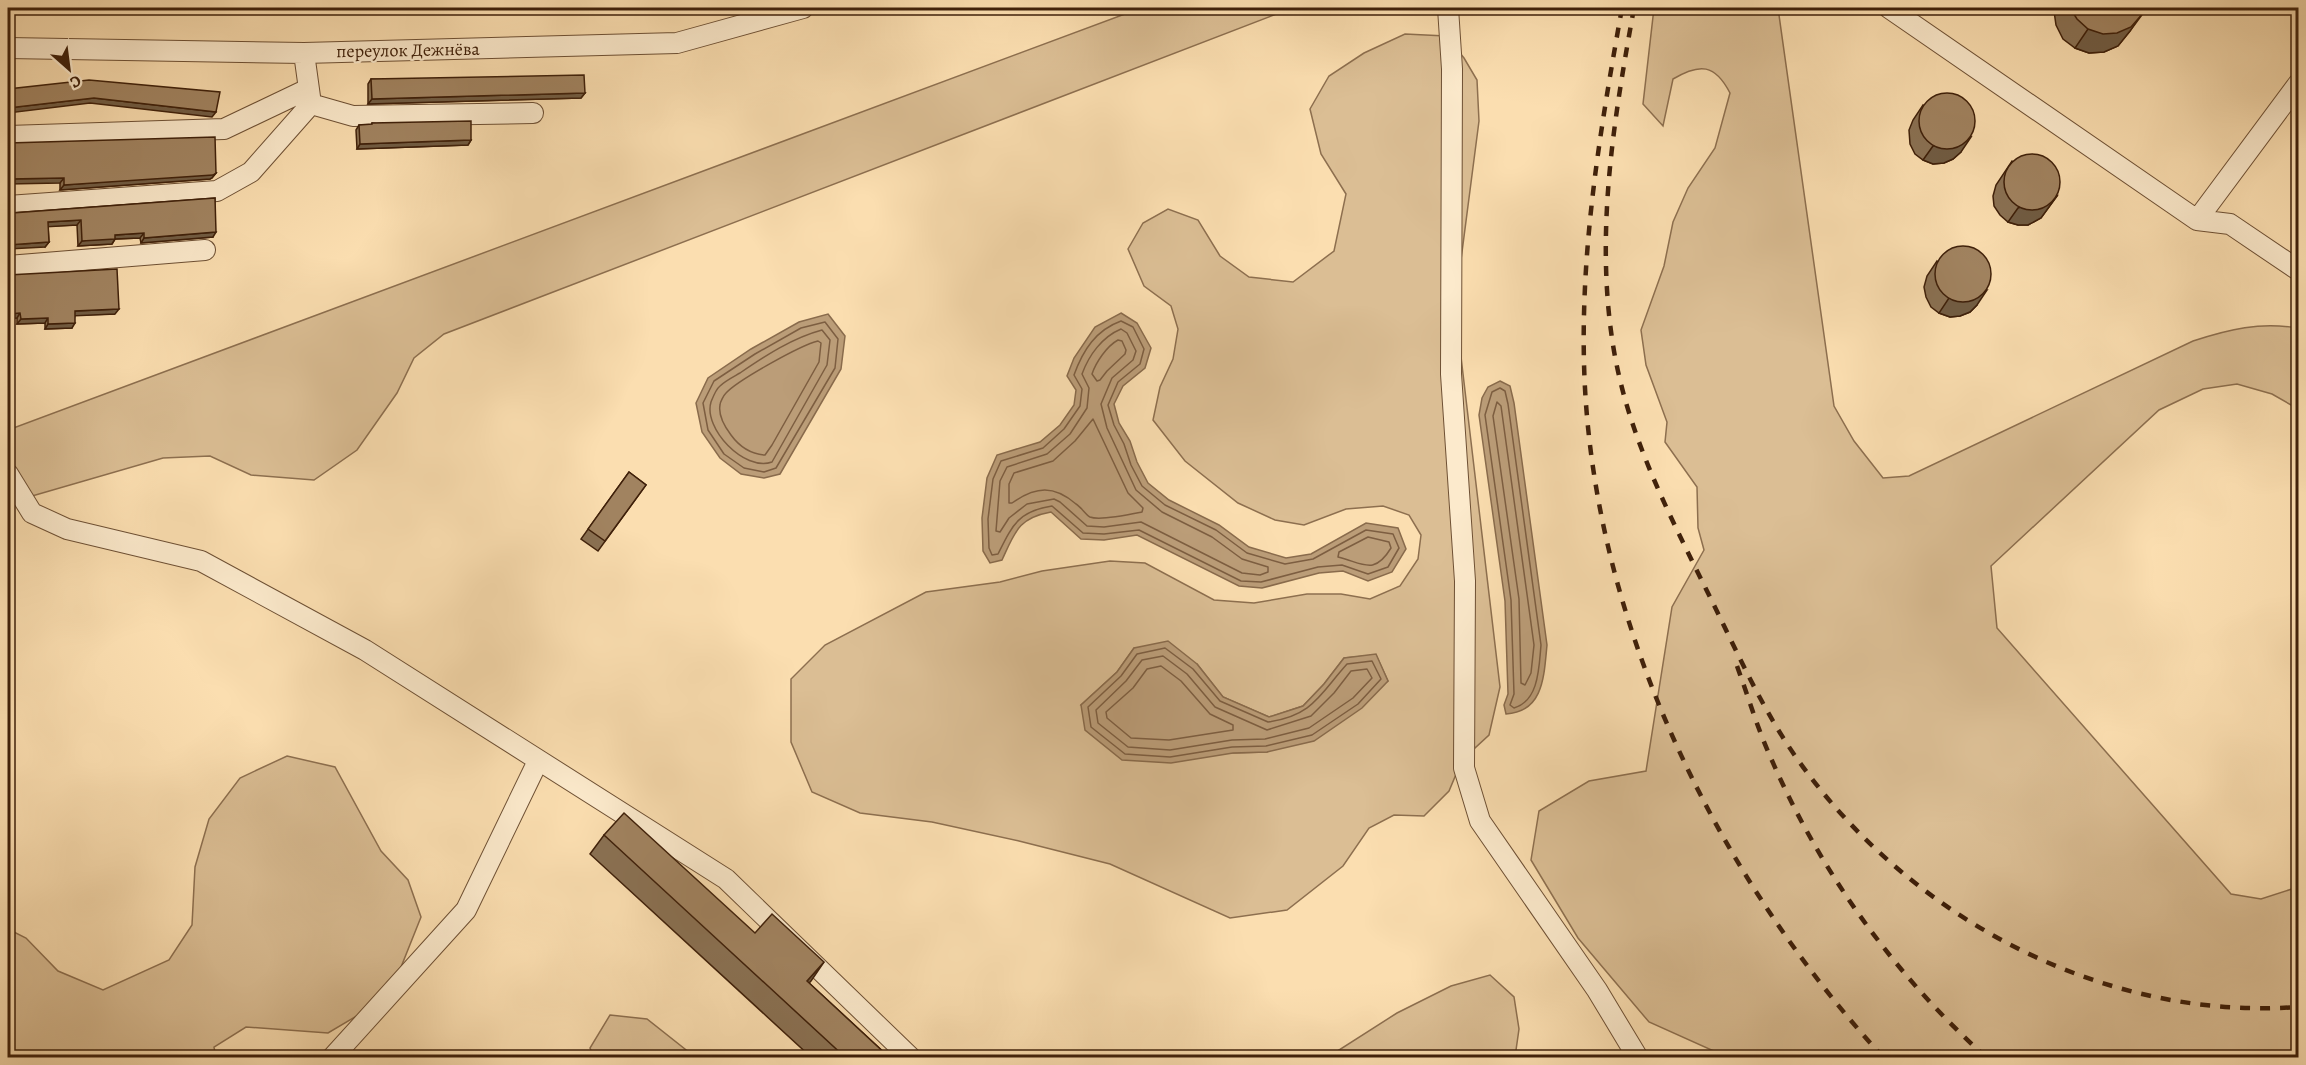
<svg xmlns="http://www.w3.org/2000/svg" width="2306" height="1065" viewBox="0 0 2306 1065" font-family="Alegreya,serif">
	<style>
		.green { fill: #dbbe94; stroke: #8d6f4f; stroke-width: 1.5; fill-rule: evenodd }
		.water { fill: #bb9d78; stroke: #896b4c; stroke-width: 1.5 }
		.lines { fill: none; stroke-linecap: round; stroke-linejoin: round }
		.shore { stroke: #7d5e41; stroke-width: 1.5 }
		.minor-casing { stroke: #6e5034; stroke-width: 22 }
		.minor { stroke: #fceacc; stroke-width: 20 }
		.rail { stroke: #3f200a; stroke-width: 4.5; stroke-dasharray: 10 10; stroke-linecap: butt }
		.wall { fill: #8a7153; stroke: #3f200a; stroke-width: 1.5 }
		.shaded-wall { fill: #715c43; stroke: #3f200a; stroke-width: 1.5 }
		.building { fill: #a18360; stroke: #3f200a; stroke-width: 1.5 }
		.labels { text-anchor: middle; stroke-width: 4.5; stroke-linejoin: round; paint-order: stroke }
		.street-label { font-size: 18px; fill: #3f200a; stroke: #fceacc }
	</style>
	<rect width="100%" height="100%" fill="#fbdeb0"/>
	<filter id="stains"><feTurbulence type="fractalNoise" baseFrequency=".00333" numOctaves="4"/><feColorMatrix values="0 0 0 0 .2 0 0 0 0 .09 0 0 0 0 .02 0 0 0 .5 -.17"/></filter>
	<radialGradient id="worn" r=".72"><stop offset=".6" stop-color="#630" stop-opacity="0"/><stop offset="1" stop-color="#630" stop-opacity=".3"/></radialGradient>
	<path class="green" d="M1141,8H1292L444,334L414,358L397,393L357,450L314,480L251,475L210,456L163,458L8,503V430Z
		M1654,8H1778L1834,406L1854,441L1883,478L1909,476L2193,341C2230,329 2259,322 2298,328V409L2272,394L2237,384L2203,389L2159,410L1991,566L1997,628L2231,894L2261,899L2298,887V1057H1727L1649,1022L1578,938L1531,860L1539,811L1589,781L1646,771L1672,607L1704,550L1698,528L1697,487L1665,442L1667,422L1646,365L1641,330L1664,266L1673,222L1688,188L1715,148L1730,93C1715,64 1700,63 1673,79L1663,126L1643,104Z
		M1405,34L1446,36L1464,58L1477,80L1479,121L1455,306L1500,687L1489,735L1462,760L1449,791L1424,816L1394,815L1369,828L1343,866L1287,910L1230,918L1110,864L1019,841L932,822L860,813L812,792L791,742V679L825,645L926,592L1000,582L1042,571L1110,561L1145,563L1214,600L1254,603L1307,594H1341L1370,599L1400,586L1418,559L1421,535L1409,515L1383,506L1346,509L1304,525L1275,520L1238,503L1185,461L1153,420L1160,387L1173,359L1178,329L1171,306L1144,286L1128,249L1143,223L1168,209L1198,220L1220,256L1249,277L1293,282L1334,251L1346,194L1321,154L1310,109L1329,76L1364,53ZM1134,648L1197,664L1223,697L1269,717L1303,706L1324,684L1344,658L1376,655L1388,681L1267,752L1233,753L1081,705L1117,672Z
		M287,756L335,767L381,851L408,880L421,917L399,972L360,1014L328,1033L246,1027L214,1047L216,1058L8,1057V929L26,938L58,971L103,990L169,960L192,925L195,867L209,819L240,778Z
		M1490,975L1514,997L1519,1029L1515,1057H1328L1397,1013L1451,986Z
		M610,1015L647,1019L695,1057H594L590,1048Z"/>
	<path class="water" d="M1121,313L1137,323L1151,348L1145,368L1123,386L1114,404L1119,423L1130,441L1137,462L1148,483L1169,500L1219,525L1249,547L1286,558L1311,554L1366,523L1398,528L1406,549L1392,572L1368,581L1343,571L1319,573L1262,588L1239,586L1137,535L1104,540L1081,539L1051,512C1018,518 1015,532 1002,560L990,563L983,551L982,518L987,478L997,455L1040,442L1060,425L1074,405L1076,390L1067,376L1074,358L1095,327Z
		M828,314L845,336L841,369L780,474L764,478L741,474L720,458L702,432L696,403L708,378L751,349L799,322Z
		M1500,381L1510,386L1514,403L1547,645C1544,675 1544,712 1506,714L1504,705L1508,694L1505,601L1479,415L1482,398L1488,387Z
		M1168,641L1197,664L1223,697L1269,717L1303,706L1324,684L1344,658L1376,654L1388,681L1362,708L1314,741L1267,752L1233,753L1171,763L1122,760L1085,730L1081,705L1117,672L1134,648Z"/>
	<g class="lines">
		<path class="shore" d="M1121,321L1133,327L1144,349L1140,364L1118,382L1108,405L1114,425L1124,444L1131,465L1142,486L1165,505L1216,530L1247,553L1285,564L1313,559L1366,530L1393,534L1399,548L1388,567L1368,574L1342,565L1318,567L1261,582L1241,581L1139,530L1104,534L1083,533L1052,506C1018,511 1012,526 998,554L992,555L989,548L988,519L993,479L1001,461L1043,448L1064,429L1080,406L1082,389L1074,375C1083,350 1096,330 1121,321Z
			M825,322L838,339L835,368L776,468L764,472L744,468L724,454L708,430L703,403L714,381L755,354L801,328Z
			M1121,329L1127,333L1136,351L1133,360L1112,378L1101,404L1107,428L1136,490L1162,512L1212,537L1242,559L1268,567V572L1260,575L1242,573L1141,522L1104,527L1087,526L1060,502L1054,499L1027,504L1009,518L1000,532L996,531L1000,481L1007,467L1047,454L1070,434L1087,408L1089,388L1082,374C1089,355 1102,337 1121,329Z
			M822,330L830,340L827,365L772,462C744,472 703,428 711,402C713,397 716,389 720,386C725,381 733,377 740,373C765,356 792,338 822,330Z
			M1118,340L1122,341L1126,350L1125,354L1107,371L1100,380L1097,381L1092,374C1096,362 1107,346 1118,340Z
			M818,341L821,343L819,362L772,445L765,455C750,454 739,446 731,435C725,427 718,416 720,405C720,402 724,395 726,393C738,380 801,345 818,341Z
			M1500,388L1505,391L1508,404L1541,645C1539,667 1539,701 1514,708L1510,705L1514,694L1511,600L1485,415L1492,392Z
			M1497,402L1501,406L1534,645L1531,673L1525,685L1521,683L1519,599L1493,416Z
			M1093,419L1128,493L1143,508L1142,512C1132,514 1100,521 1090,517C1086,515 1081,507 1076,504C1054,485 1036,486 1012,503H1009V484L1014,473L1053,461L1075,441Z
			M1368,537L1389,542L1391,548C1374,576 1363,563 1338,557L1339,552Z
			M1165,648L1193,669L1220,701L1268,722C1313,716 1320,694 1347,664L1372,661L1381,679L1358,704L1312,735L1266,746L1232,747L1170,757L1125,754L1091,727L1088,707L1121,676L1137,654Z
			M1163,656L1187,674L1215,707L1267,730L1311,716L1334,693L1351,671L1367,669L1372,678L1353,698L1309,728L1265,739L1232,740L1170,750L1128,747L1098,723L1096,710L1126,681L1142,660Z
			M1161,666L1181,681L1210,714L1233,725V730L1169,740L1131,738L1107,718L1106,712L1133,688L1147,669Z"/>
		<defs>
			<path id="minor" d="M1448,8L1452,69L1451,374L1465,581L1464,768L1480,821L1597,990L1638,1058
				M1889,8L2197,220L2230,224L2298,270
				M8,48L304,53L677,43L803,8
				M311,104L353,116L533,113
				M8,136L224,129L308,89
				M8,206L217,191L251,172L311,104L304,53
				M2197,220L2298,84
				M8,266L205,250
				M8,474L32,513L67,529L201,561L365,650L726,879L911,1058
				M332,1058L466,910L538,761"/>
		</defs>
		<use href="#minor" class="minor-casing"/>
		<use href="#minor" class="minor"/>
		<path class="rail" d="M1622,8C1601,125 1581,243 1584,363C1590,616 1714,874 1884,1058
			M1634,8C1614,118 1595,232 1613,345C1627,433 1667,510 1706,589C1735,647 1761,708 1798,760C1910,918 2103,1021 2298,1007
			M1737,666C1748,696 1757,727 1770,756C1819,870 1894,975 1987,1058"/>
	</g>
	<path class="wall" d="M2055,8H2145L2130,31L2118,46L2104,52L2089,53L2075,48L2063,39L2056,25L2054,11Z
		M371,79L585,93L581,98L368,104V84Z
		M1923,105L1961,152L1953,159L1944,163L1933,164L1923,160L1915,154L1910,144L1909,130L1913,120Z
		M372,123L471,140L468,145L357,149L356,130L359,125H371Z
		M8,143L216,173L212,178L210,179L60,190V183Z
		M2012,161L2057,196L2041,218L2028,225H2018L2008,222L2000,215L1994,206L1993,196L1996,185Z
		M215,198L213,237L141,243L140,238L115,239L112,244L78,246L77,225L48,226L49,242L45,247L12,213Z
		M1937,261L1977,305L1970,312L1960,316L1950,317L1939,313L1931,307L1926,297L1924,287L1927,276Z
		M8,275L115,314L75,315L72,328L45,329V323L17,324V318Z
		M629,472L646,485L598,551L581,539Z
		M604,835L809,983L890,1058H812L590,854Z"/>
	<path class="shaded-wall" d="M2144,12L2130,31L2118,46L2104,52L2089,53L2075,48L2088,29Z
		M585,93L581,98L368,104L372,99Z
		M94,98L216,112L212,117L90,103L8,113V108Z
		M1971,137L1961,152L1953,159L1944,163L1933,164L1923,160L1933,146Z
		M471,140L468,145L357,149L360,144Z
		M216,173L212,178L210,179L60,190L64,185Z
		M64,178L60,183L8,184V179Z
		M2057,196L2041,218L2028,225H2018L2008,222L2018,208Z
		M81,220L77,225L44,227L48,222Z
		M216,232L213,237L141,243L144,238Z
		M144,233L140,238L115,239L112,244L78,246L82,241L115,235Z
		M49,242L45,247L8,249V245Z
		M1987,290L1977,305L1970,312L1960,316L1950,317L1939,313L1949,298Z
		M119,309L115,314L71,316L75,311Z
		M20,313L17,318L8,319V314Z
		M48,318L45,323L17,324L21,319Z
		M75,323L72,328L45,329L48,324Z
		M824,962L811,981L793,1000L807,981Z"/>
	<path class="building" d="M2070,8H2145L2144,12L2131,27L2117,33L2103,34L2088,29L2077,19Z
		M584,75L585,93L372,99L371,79Z
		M89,80L220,92L216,112L94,98L8,108V89Z
		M1919 121a28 28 0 1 1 56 0a28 28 0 1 1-56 0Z
		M471,121V140L360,144L359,125L372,124V123Z
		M215,137L216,173L213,175L64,185V178L8,179V143Z
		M2004 182a28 28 0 1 1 56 0a28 28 0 1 1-56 0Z
		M215,198L216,232L144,238V233L115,235V239L82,241L81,220L48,222L49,242L8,245V212L12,213Z
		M1935 274a28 28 0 1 1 56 0a28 28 0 1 1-56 0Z
		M117,269L119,309L75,311V323L48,324V318L21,319L20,313L8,314V275Z
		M629,472L646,485L605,541L588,529Z
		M624,813L755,933L772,914L824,962L807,981L890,1058H846L604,835Z"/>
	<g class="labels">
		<g class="street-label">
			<text transform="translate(408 50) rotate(-1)" y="6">переулок Дежнёва</text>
		</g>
	</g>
	<rect width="2306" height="1065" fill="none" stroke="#fbdeb0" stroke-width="30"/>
	<rect x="9" y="9" width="2288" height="1047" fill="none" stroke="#3f200a" stroke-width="3"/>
	<rect x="15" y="15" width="2276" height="1035" fill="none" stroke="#3f200a" stroke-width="1.5"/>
	<g transform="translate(69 69) rotate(152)" stroke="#fceacc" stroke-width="4.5" paint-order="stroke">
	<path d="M0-4.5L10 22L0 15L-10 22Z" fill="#3f200a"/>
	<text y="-9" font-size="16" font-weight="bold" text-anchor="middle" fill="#3f200a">С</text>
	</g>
	<rect width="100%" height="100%" filter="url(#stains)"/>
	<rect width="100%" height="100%" fill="url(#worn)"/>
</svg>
